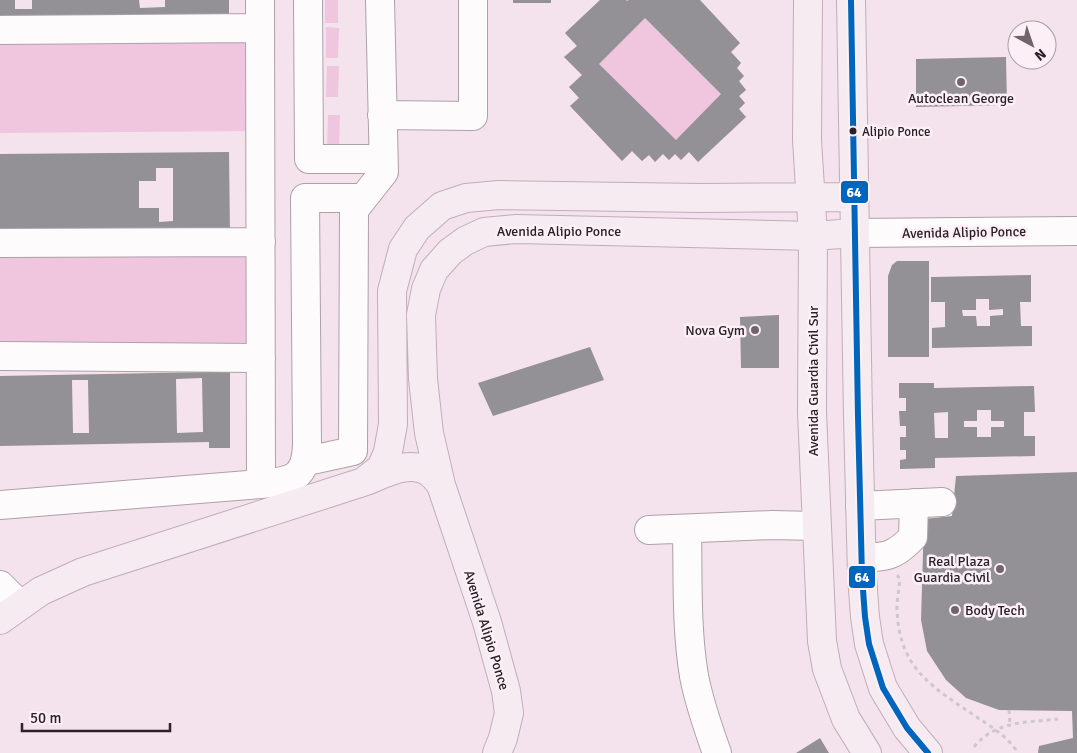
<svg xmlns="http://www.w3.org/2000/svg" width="1077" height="753" viewBox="0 0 1077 753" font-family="Signika,sans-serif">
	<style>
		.green { fill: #efc6dd }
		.building { fill: #939195; fill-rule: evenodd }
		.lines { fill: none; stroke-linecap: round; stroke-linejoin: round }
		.minor-casing { stroke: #ada1a7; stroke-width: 30 }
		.major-casing { stroke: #c1adb8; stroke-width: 30 }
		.path { stroke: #cec7cc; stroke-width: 3; stroke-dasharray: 4 4; stroke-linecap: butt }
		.minor { stroke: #fdfbfc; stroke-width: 28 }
		.major { stroke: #f5ebf0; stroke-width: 28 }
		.bus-1-casing { stroke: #fcf0f6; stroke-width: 10 }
		.bus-1 { stroke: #0065bd; stroke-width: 6 }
		.poi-dot { fill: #71646b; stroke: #fcf0f6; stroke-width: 2 }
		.bus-dot { fill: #2a2026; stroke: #fcf0f6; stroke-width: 2 }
		.labels { text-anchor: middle; stroke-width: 5; stroke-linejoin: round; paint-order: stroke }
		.bus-label { font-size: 13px; fill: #2a2026; stroke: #fcf0f6; text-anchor: start }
		.poi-label { font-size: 14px; fill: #2a2026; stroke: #fcf0f6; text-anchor: end }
		.street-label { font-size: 14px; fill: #2a2026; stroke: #fcf0f6 }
		.line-badge { stroke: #fcf0f6; stroke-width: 2 }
		.badge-label { font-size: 14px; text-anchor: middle; font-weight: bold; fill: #fff }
	</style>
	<rect width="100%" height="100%" fill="#f4e3ec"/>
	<path class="green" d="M325,0H338V23H325Z
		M600,0H700L740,43L731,52L741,63L737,68L744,76L739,82L746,90L739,96L745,103L739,109L746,117L698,162L689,152L681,160L675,154L669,160L663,154L655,162L649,155L642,161L632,151L622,161L570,106L579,97L569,87L582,75L564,57L577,46L565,33Z
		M326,27L339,28L338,58H326Z
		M253,41L254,131L0,133V43Z
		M327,66H339L338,97H326Z
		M328,115H340L339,150H327Z
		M0,250L254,251L255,346L0,345Z"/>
	<path class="building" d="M0,0H15V9H32V0H139L140,8L165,7V0H229V22L0,19Z
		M513,0H551V3H513Z
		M600,0H626L627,1L629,0H700L740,43L731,52L741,63L737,68L744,76L739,81L746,90L739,96L745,103L739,109L746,117L698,162L689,152L681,160L675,154L669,160L663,154L655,162L649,155L642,161L632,151L622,161L570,106L579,98L569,87L582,75L564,57L577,46L565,33ZM645,18L721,94L676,140L599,64Z
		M1006,57L1007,105L916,107V59Z
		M229,152L230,235L0,237V154ZM156,168H173V221L159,222V208H139V181H156Z
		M897,261H929V357H888V276L892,265Z
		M1031,275V302H1020L1021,326H1032V346L932,348V328L945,327V302H931V277ZM976,299H989V310L1003,309V315L990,316V326H977L976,316H963L962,310H976Z
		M779,315V368H741L740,317Z
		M590,347L604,380L493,416L478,383Z
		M230,364V448H209V442L0,446V376L209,372V365ZM202,378L203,432L177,433L176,379ZM72,380H88L89,433H73Z
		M899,383H934V388L1034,386L1035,412H1024V436H1035V456L935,458V468L900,469V460L906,459V450H900V437H906V426H900L899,411H906V398H899ZM977,410H991V421H1004V427H991V437H977V427H964V421H977ZM948,412V438H935L934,413Z
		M1077,472V753H1038L1039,746L1073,738L1072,711L999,710L966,698L946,680L927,651L921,620L924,519L952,516L956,476Z
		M820,738L829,753H796Z"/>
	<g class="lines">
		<defs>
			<path id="minor" d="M260,0L261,484
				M308,0L309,159H383
				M0,30L260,28
				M382,115L473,116V0
				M855,233L1077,231
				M0,243L261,242
				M0,356L261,358
				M307,461L353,451L354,210L384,172L380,0
				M0,505L261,484C292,481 306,479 307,444L305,198H363
				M860,506L942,502
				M687,529C688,578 686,628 694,676C699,702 708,728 717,753
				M649,530L772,525L816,526
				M862,558C887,557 895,556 913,537L914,503
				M0,585L20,605"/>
			<path id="major" d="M808,0L807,140L813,236L812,412L822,641L827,669L846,719L867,753
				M851,0L858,417L862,576L865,617L869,644L883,688L907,728L928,753
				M366,481C386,473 411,459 430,473C434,476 438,481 441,485
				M0,620L41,591L83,572L363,482L381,468L388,452L393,424L392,291L403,249L417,228L442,206L466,198L499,195L701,198L855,197
				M497,753L503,738L509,713L506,691L487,622L441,485L429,433L423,379L421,315L426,289L434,270L450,252L465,241L484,232L516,229L813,236L855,233"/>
		</defs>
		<use href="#minor" class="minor-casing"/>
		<use href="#major" class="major-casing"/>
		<path class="path" d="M897,575L900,579C899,589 897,599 897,609C899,670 933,687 978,718C992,727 1009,738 1018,753
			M1009,710L1010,724
			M974,747C996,720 1026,723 1058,719"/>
		<use href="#minor" class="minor"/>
		<use href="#major" class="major"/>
		<defs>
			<path id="bus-1" d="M851,0L858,417L862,576L865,617L869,644L883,688L907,728L928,753"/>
		</defs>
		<use href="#bus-1" class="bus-1-casing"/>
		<use href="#bus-1" class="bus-1"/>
	</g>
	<g class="poi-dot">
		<circle cx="961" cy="82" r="5"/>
		<circle cx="755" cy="330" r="5"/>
		<circle cx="1000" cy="569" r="5"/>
		<circle cx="955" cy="610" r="5"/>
	</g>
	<circle class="bus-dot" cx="853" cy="131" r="4.5"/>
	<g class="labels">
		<g class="bus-label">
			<text x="862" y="136">Alipio Ponce</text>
		</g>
		<g class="poi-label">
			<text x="961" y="103" text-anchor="middle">Autoclean George</text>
			<text x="745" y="335">Nova Gym</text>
			<text x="990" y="566">Real Plaza<tspan x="990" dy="16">Guardia Civil</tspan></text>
			<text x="965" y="615" text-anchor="start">Body Tech</text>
		</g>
		<g class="street-label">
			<text x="559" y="236">Avenida Alipio Ponce</text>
			<text transform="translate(964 232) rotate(-1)" y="5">Avenida Alipio Ponce</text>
			<text transform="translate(813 381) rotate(-90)" y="5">Avenida Guardia Civil Sur</text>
			<text transform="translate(487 630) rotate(73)" y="5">Avenida Alipio Ponce</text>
		</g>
	</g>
	<g class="line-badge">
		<rect x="840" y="180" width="29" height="24" rx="5" fill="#0065bd"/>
		<rect x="848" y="565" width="28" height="24" rx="5" fill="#0065bd"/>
	</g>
	<g class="badge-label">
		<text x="854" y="197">64</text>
		<text x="862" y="582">64</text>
	</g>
	<g transform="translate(1032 45) rotate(140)"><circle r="24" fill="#fcf0f6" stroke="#a89da3"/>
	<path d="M0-4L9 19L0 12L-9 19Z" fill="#71646b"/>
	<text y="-8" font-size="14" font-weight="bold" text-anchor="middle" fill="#2a2026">N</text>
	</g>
	<path d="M22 723v8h148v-8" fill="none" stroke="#2a2026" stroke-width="2.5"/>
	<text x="30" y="723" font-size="15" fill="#2a2026" stroke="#fcf0f6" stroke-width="4" paint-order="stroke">50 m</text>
</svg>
